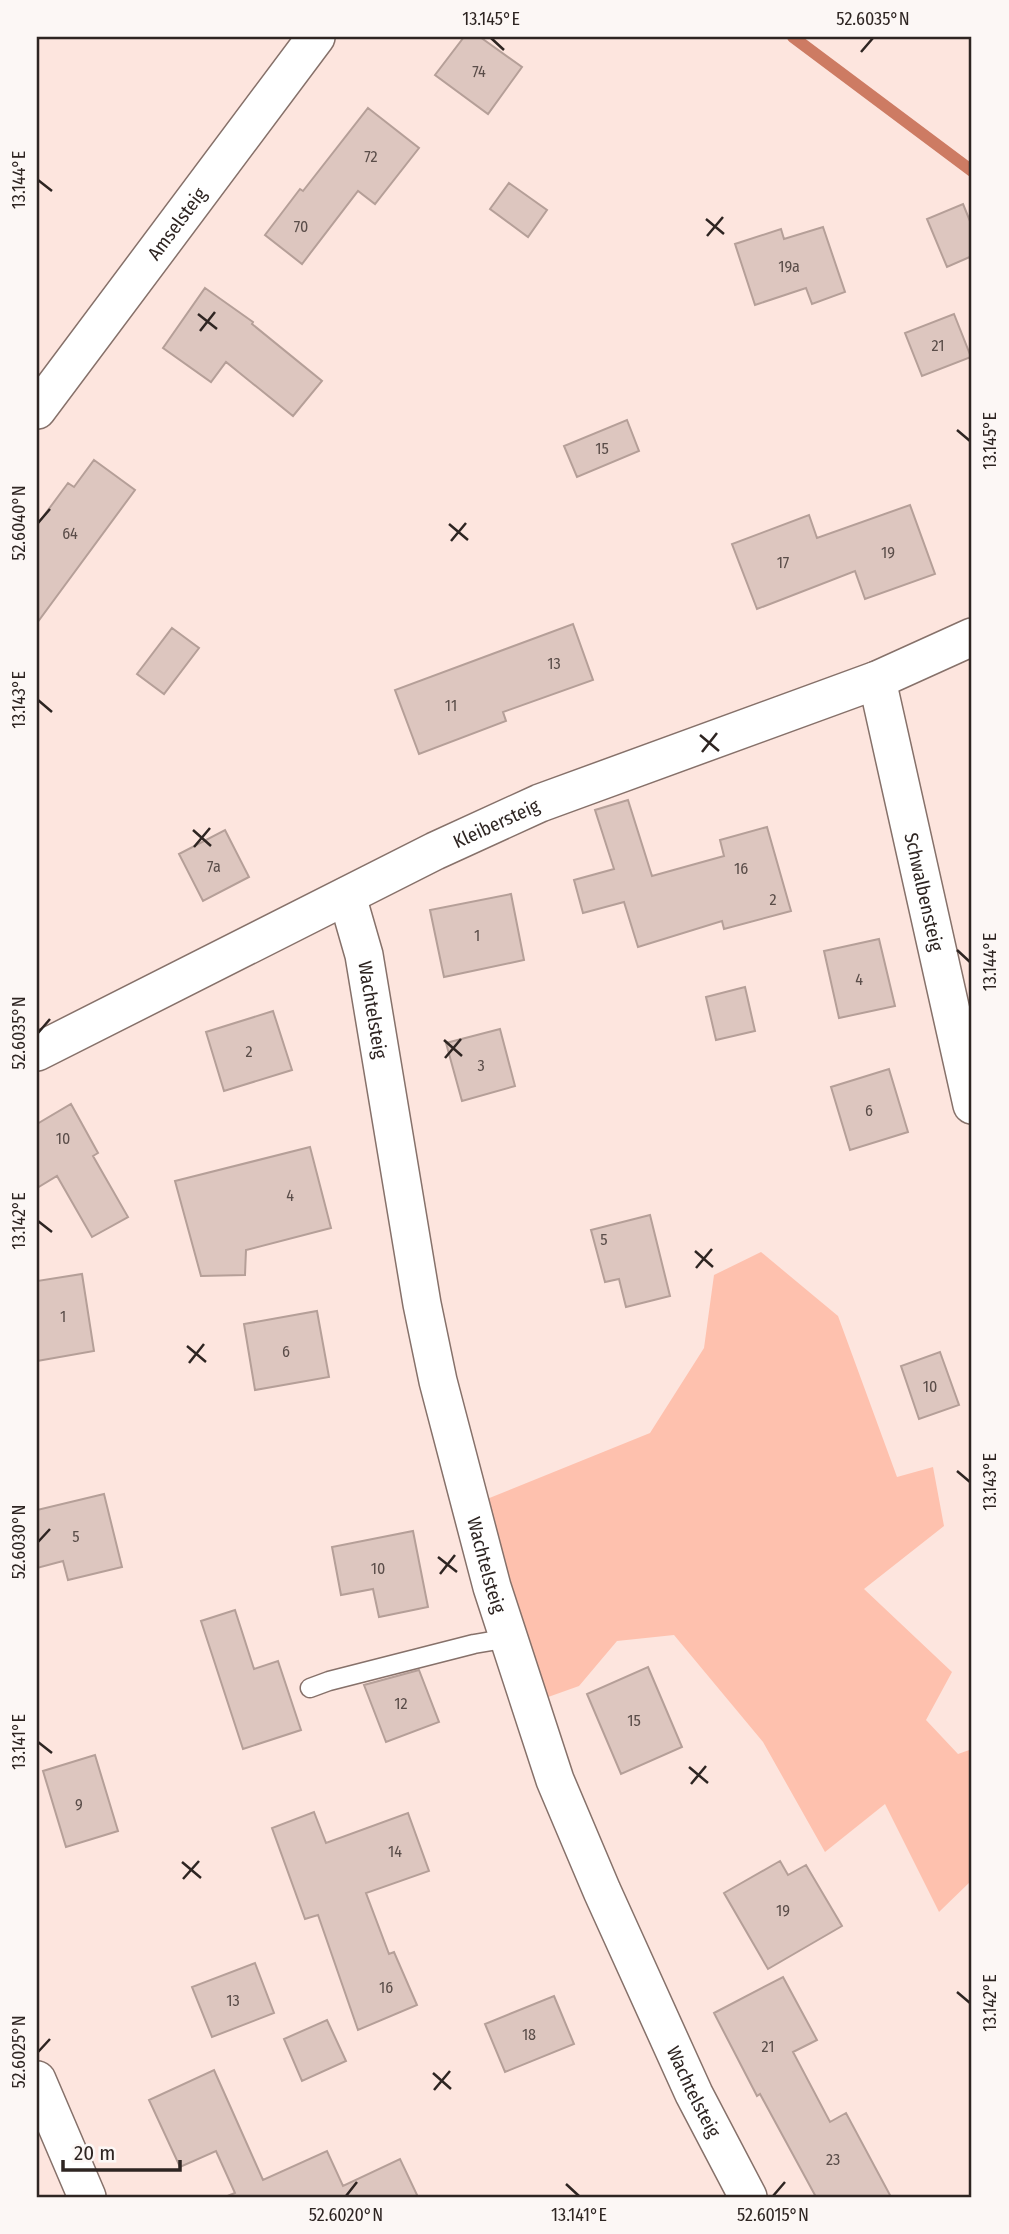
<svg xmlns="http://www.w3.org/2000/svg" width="1009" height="2234" viewBox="0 0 1009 2234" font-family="'Fira Sans Condensed',sans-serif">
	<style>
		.green { fill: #fec1ae }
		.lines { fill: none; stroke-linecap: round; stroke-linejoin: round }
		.stream { stroke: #cd7b63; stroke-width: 12 }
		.building { fill: #ddc6bf; stroke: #b59f98; stroke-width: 2 }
		.lane-casing { stroke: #86716a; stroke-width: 21 }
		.street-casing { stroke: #86716a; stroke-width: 40 }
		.lane { stroke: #fff; stroke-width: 18 }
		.street { stroke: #fff; stroke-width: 37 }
		.ticks { fill: none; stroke: #2e2522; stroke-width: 2.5 }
		.labels { text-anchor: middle; stroke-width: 5; stroke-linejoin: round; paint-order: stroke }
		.number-label { font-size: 16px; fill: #5a4d49 }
		.street-label { font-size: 19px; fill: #2e2522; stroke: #fcf7f5 }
		.neatline { fill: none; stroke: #2e2522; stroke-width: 2.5 }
		.ticks-label { font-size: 18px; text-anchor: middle; fill: #2e2522 }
	</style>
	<rect width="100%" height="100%" fill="#fde5de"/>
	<path class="green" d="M761,1252L838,1316L897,1477L933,1467L944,1526L864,1589L952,1672L926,1720L958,1754L972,1749V1880L939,1912L885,1804L825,1852L763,1742L674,1635L617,1641L579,1686L537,1701L477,1503L650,1433L704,1348L714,1275Z"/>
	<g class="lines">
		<path class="stream" d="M793,37L972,171"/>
	</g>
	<path class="building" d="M464,37H480L522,67L488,114L435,75Z
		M368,108L419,148L375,204L358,191L302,264L265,235L300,189L303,191Z
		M509,183L547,210L528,237L490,209Z
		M963,204L972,226V256L947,267L927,219Z
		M823,227L845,292L812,304L806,288L755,305L735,244L781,229L784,239Z
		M205,288L253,322L252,324L322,381L293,416L226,362L211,382L163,348Z
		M954,314L971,357L922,376L905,333Z
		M627,420L639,451L577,477L564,446Z
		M94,460L135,490L37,623V525L68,483L74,487Z
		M910,505L935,574L865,599L855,571L757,609L732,544L809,515L817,538Z
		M573,624L593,680L503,712L506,721L419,754L395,690Z
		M172,628L199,648L164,694L137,674Z
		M628,800L652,876L724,856L720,840L767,827L791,911L724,929L722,921L638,947L624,902L583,913L574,880L614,869L595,810Z
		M225,830L249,877L203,901L179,854Z
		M511,894L524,960L444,977L430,910Z
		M879,939L895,1006L839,1018L824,951Z
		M745,987L755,1031L716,1040L706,997Z
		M273,1011L292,1070L224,1091L206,1032Z
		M500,1029L515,1086L462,1101L446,1043Z
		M889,1069L908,1132L850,1150L831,1087Z
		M71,1104L98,1153L93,1156L128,1217L92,1237L57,1176L37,1188V1124Z
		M310,1147L331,1228L246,1250L245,1275L201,1276L175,1181Z
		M650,1215L670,1296L626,1307L619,1279L605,1282L591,1230Z
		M82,1274L94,1351L37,1361V1281Z
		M317,1311L329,1377L255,1390L244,1324Z
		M940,1352L959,1405L919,1419L901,1366Z
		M104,1494L122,1567L68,1580L63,1561L37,1568V1510Z
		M413,1531L428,1607L379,1617L373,1589L341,1595L332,1547Z
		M235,1610L254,1669L278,1661L301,1730L243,1749L201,1621Z
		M648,1667L682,1747L621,1774L587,1694Z
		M419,1670L439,1722L386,1742L364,1685Z
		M95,1755L118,1831L66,1847L43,1771Z
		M314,1812L326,1843L408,1813L429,1871L366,1893L389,1954L394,1952L417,2005L358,2030L318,1915L305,1919L272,1828Z
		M780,1861L788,1875L806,1865L842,1926L768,1969L724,1893Z
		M255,1963L274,2013L212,2037L192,1987Z
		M783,1977L817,2040L793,2052L830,2122L846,2113L891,2197H816L760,2094L757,2096L714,2013Z
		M554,1996L574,2044L505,2072L485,2024Z
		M327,2020L346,2061L302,2081L284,2039Z
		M214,2070L263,2180L327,2151L343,2186L400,2159L418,2197H225L235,2193L216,2151L180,2167L149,2100Z"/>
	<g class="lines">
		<defs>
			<path id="lane" d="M310,1688L329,1681L474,1644L509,1638"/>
			<g id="street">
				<path id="s1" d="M37,410L316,37"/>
				<path id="s2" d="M877,680L972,1105"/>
				<path id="s3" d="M347,896L364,955L422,1304L438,1381L492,1587L555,1780L602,1891L694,2094L748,2197"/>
				<path id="s4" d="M37,1052L435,851L540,803L877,680L972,637"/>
				<path d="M37,2080L87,2197"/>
			</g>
		</defs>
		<use href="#lane" class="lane-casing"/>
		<use href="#street" class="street-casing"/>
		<use href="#lane" class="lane"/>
		<use href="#street" class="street"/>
	</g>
	<path class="ticks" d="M491,38L504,50M861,52L873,38M38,180L52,191M706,219L724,234M707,236L723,217M198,314L217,329M200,331L215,312M957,430L970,441M38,523L50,509M449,524L468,540M451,541L466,523M38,700L52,712M700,735L719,751M702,752L717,733M193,830L211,846M194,847L210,828M957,950L970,962M38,1033L50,1019M444,1040L462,1056M445,1058L461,1039M38,1221L52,1232M695,1251L713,1267M696,1268L712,1249M187,1346L206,1362M189,1363L204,1344M957,1471L970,1482M38,1542L50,1529M438,1557L457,1572M440,1574L455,1555M38,1742L52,1753M689,1767L708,1783M691,1784L706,1766M182,1862L201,1878M183,1879L199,1861M957,1992L970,2003M38,2052L50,2039M433,2073L451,2089M434,2090L450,2071M566,2184L579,2196M346,2196L357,2182M773,2196L785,2182"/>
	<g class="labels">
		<g class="number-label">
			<text x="479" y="77">74</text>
			<text x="371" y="162">72</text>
			<text x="301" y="232">70</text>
			<text x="789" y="272">19a</text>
			<text x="938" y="351">21</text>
			<text x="602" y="454">15</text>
			<text x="70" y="539">64</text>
			<text x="888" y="558">19</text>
			<text x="783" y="568">17</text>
			<text x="554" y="669">13</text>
			<text x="451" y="711">11</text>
			<text x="214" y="872">7a</text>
			<text x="741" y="874">16</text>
			<text x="773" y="905">2</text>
			<text x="477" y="941">1</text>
			<text x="859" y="985">4</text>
			<text x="249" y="1057">2</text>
			<text x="481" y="1071">3</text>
			<text x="869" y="1116">6</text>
			<text x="63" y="1144">10</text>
			<text x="290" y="1201">4</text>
			<text x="604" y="1245">5</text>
			<text x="63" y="1322">1</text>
			<text x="286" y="1357">6</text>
			<text x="930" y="1392">10</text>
			<text x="76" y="1542">5</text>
			<text x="378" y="1574">10</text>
			<text x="401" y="1709">12</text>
			<text x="634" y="1726">15</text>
			<text x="79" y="1810">9</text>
			<text x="395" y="1857">14</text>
			<text x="783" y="1916">19</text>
			<text x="386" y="1993">16</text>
			<text x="233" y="2006">13</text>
			<text x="529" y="2040">18</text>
			<text x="768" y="2052">21</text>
			<text x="833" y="2165">23</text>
		</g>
		<g class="street-label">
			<text dy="7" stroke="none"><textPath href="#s1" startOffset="233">Amselsteig</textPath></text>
			<text dy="7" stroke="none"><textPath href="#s4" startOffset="513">Kleibersteig</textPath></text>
			<text dy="7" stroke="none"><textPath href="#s2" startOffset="217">Schwalbensteig</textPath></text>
			<text dy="7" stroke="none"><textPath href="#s3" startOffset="117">Wachtelsteig</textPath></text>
			<text dy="7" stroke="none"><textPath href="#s3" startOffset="684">Wachtelsteig</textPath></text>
			<text dy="7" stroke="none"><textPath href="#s3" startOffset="1251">Wachtelsteig</textPath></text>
		</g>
	</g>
	<rect width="1009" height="2234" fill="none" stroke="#fcf7f5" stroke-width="77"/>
	<path d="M63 2160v10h117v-10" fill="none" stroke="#2e2522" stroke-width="3.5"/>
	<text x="74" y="2160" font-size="21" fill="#2e2522" stroke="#fcf7f5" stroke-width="5" paint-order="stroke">20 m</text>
	<rect x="38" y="38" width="932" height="2158" class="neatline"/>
	<g class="ticks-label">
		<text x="491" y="25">13.145°E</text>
		<text x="873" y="25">52.6035°N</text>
		<text transform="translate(19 180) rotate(-90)" y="6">13.144°E</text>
		<text transform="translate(990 441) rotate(-90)" y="6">13.145°E</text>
		<text transform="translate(19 523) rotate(-90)" y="6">52.6040°N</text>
		<text transform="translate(19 700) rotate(-90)" y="6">13.143°E</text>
		<text transform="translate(990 962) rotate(-90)" y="6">13.144°E</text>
		<text transform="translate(19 1033) rotate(-90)" y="6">52.6035°N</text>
		<text transform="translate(19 1221) rotate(-90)" y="6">13.142°E</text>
		<text transform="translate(990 1482) rotate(-90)" y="6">13.143°E</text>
		<text transform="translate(19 1542) rotate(-90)" y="6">52.6030°N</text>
		<text transform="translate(19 1742) rotate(-90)" y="6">13.141°E</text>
		<text transform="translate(990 2003) rotate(-90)" y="6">13.142°E</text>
		<text transform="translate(19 2052) rotate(-90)" y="6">52.6025°N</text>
		<text x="346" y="2221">52.6020°N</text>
		<text x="579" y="2221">13.141°E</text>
		<text x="773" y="2221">52.6015°N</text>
	</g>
</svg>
